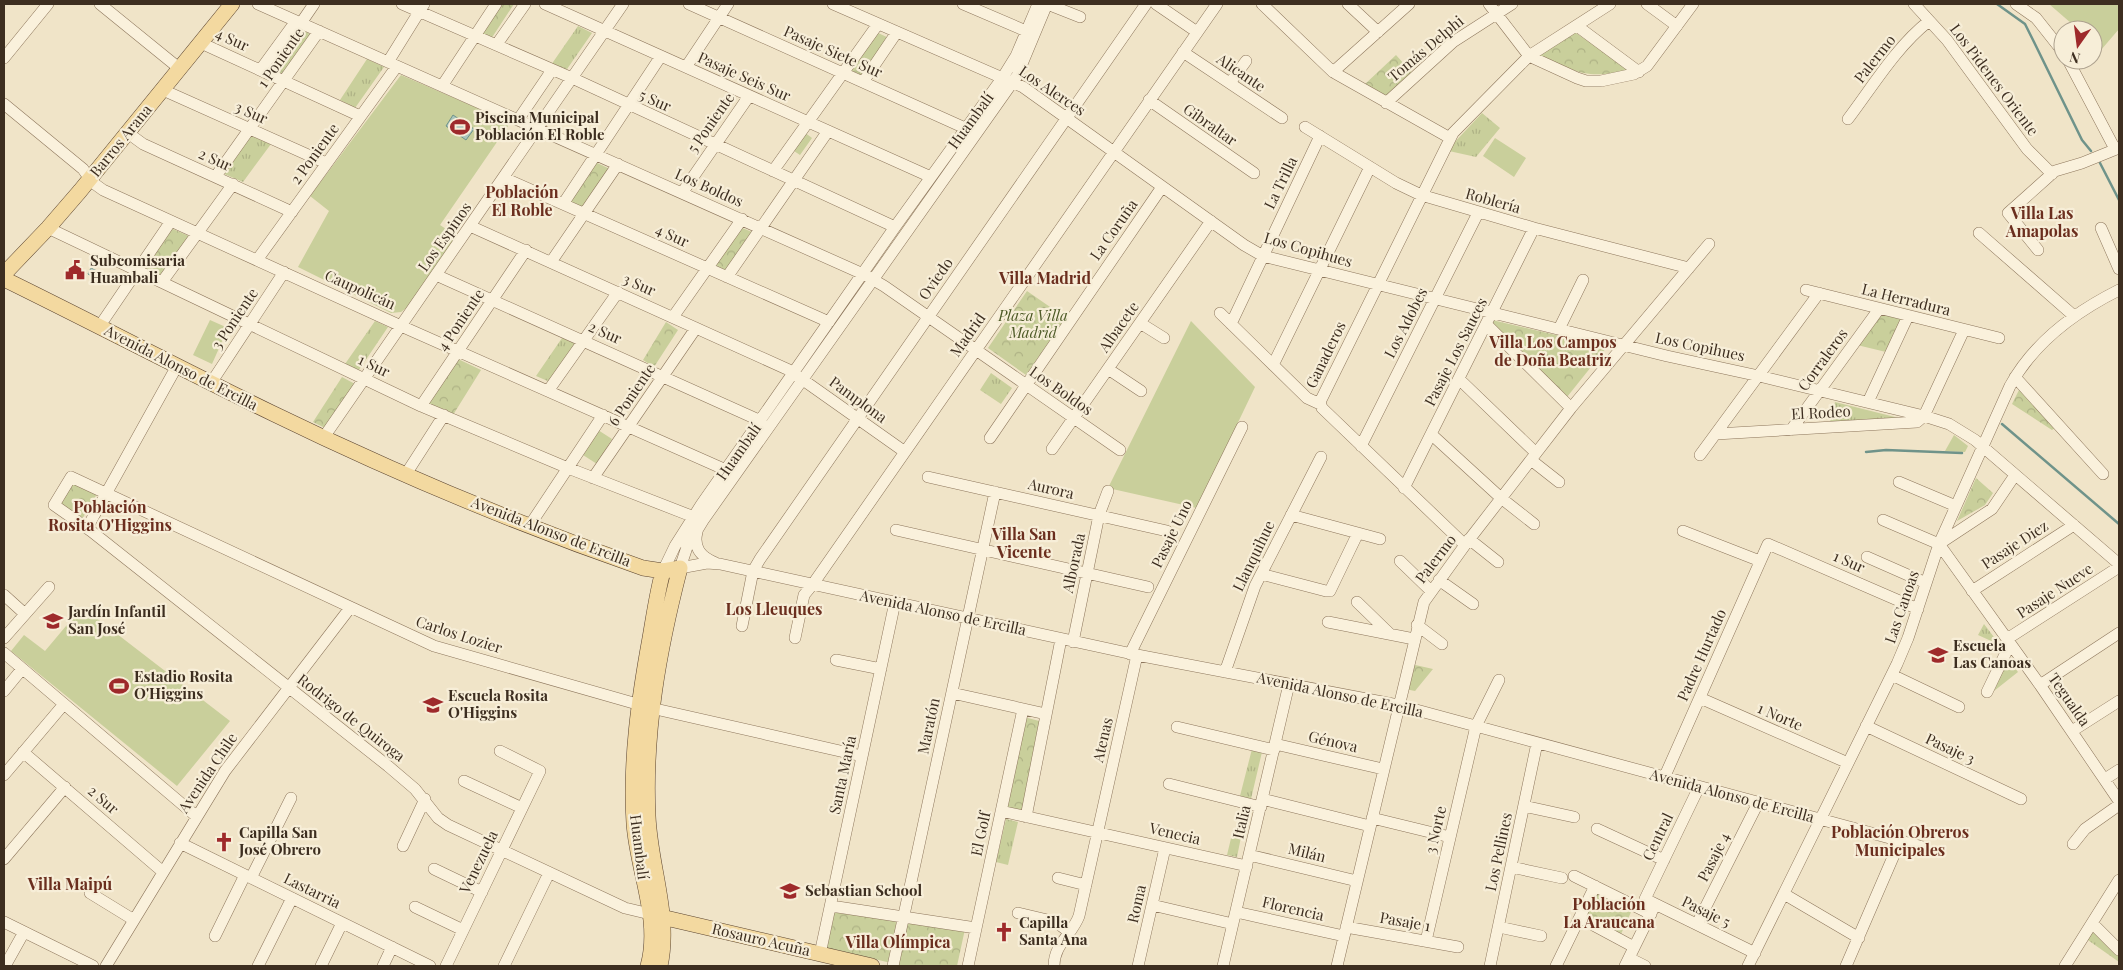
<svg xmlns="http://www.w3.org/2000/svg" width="2123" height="970" viewBox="0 0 2123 970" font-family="'Playfair Display',serif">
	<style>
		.grass { fill: url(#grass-tufts) }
		.forest { fill: url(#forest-crowns) }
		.garden { fill: #c9cf9b }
		.water { fill: #a9c4bc; stroke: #6f938a }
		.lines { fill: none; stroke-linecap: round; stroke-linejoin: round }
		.stream { stroke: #6f938a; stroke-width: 2.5 }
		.minor-casing { stroke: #8d765c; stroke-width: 12 }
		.major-casing { stroke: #5b4430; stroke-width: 16 }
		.minor { stroke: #faf1dc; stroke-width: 11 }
		.major { stroke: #f3d9a0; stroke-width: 15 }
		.labels { text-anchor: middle; stroke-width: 4.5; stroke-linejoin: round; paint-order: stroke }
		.street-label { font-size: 15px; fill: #3d2e20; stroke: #f7eed8 }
		.poi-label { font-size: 15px; font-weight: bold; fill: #3d2e20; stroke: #f7eed8; text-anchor: start }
		.park-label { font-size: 15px; font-style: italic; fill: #4d5a26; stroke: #f7eed8 }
		.neighbourhood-label { font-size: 16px; font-weight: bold; fill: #6b2e1e; stroke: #f7eed8 }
	</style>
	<defs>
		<pattern id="grass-tufts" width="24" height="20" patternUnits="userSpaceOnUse" patternTransform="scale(1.25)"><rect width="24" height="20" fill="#c9cf9b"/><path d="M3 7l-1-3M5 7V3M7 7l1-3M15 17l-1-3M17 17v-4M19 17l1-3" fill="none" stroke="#aeb285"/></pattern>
		<pattern id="forest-crowns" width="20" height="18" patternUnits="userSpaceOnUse" patternTransform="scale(1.25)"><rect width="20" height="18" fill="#c9cf9b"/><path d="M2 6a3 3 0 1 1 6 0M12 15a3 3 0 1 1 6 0" fill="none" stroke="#aeb285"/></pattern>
	</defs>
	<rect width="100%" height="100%" fill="#f0e4c8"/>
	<path class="grass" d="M578,26L592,33L565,72L551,65Z
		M367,59L384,67L355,108L340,100Z
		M1482,113L1500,128L1476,157L1449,151L1452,145Z
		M250,135L271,144L243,182L222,173Z
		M375,321L388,327L359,370L345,364Z
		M562,338L576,344L550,382L536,376Z
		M991,373L1012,388L1001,404L980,390Z
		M1835,402L1907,420L1830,422Z
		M1954,435L1968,446L1965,452L1945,451Z
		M1984,624L2000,645L1978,635Z
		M2008,659L2018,672L1994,691Z
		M1252,749L1262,752L1251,799L1240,796Z
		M1006,819L1018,822L1008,865L996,862Z
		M1233,830L1242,832L1237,857L1227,855Z
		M2091,929L2119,956V962L2085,938Z"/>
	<path class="forest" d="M500,4H514L491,39L481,34Z
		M296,27L312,35L282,75L265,67Z
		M1573,31L1630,70C1585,80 1577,72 1537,54Z
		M876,32L891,39L865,77L850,70Z
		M1396,55L1413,74L1388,98L1364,85Z
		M595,162L610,169L583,208L568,200Z
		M740,227L752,232L725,271L711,266Z
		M173,229L191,237L160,276L146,269L144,266L169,230Z
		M1027,291L1066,318L1026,375L988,348Z
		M1881,313L1901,319L1886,352L1857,345Z
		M1492,320L1607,347L1567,397L1491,325Z
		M666,322L678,330L654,367L643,360Z
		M458,359L481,370L453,415L428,405Z
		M342,377L355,384L325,428L313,422Z
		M2020,388L2056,427L2052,430L2012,404Z
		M1976,478L1993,493L1985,505L1957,521Z
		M72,482L97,494L81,521L59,504Z
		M1411,664L1433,669L1415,691L1405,689Z
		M1024,717L1043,722L1024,812L1005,807Z
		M1597,892L1632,910L1621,934L1585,916Z
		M830,912L965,929L957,966H904L823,947Z"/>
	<path class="garden" d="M2049,4H2119V29L2101,50L2093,42V30H2079Z
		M401,75L505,120L508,126L440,225L458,237L408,307L401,312L391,313L298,267L329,211L310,196Z
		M804,132L812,138L800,155L791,149Z
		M1495,138L1526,158L1514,177L1483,156Z
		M210,320L228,328L212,364L193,355Z
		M1191,321L1255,387L1197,508L1108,488Z
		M598,430L612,439L597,464L583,455Z
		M82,607L230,721L177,786L11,651L24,635L45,651Z"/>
	<path class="water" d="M453,115L474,129L466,140L446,126Z
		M91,268L105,275L102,282L88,274Z"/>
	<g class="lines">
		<path class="stream" d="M1997,4L2025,24L2034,42L2082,140L2091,151
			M2100,163L2119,200
			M2002,424L2119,524
			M1866,452L1886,450L1962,453"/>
		<defs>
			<path id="minor" d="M100,4L180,69
				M258,4L863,274L884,286L1120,450
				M402,4L572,78L895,227
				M545,4L931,177
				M689,4L965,128
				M833,4L1023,87L1244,245L1263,256L1667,356L1759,376L1924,416L1949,424L1975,440L2119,564
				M963,4L1026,31
				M1047,4L1017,76L704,519L687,547L680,568L707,563L720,564L1137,655L1398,705L1923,847
				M1047,4L1080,17
				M1156,4L1197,32
				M1262,4L1333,72L1450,138
				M1348,4L1378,32
				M1489,4L1529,56L1577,78L1586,81H1601L1634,74L1647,66L1693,4
				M1647,4L1677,26
				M1914,4L1947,40L2027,149L2052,174
				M2016,4L2036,18L2063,52
				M301,23L314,4
				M1577,26L1639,72
				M201,43L360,116
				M497,44L525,4
				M1183,52L1282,118
				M4,58L48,4
				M2068,60L2115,149
				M388,62L424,4
				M686,67L728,4
				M261,69L296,21
				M1333,72L1409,4
				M863,82L897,32
				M1230,83L1246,61
				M442,86L496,4
				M163,90L326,163
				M1149,100L1254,173
				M1386,103L1453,42L1512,4
				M4,104L83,169L92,182L103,190L401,326L726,470
				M1848,119C1873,86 1896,47 1929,21
				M518,120L552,70
				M1305,127L1396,183L1421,195L1534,228L1689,268
				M128,133L143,144L292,212
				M773,171L878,24
				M216,176L319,31
				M504,178L829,322
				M682,193L749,96
				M563,204L661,56
				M470,226L789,370L905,452
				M48,228L421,406L568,468L694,517
				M2101,228L2119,269
				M1979,233L2074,316
				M2038,250L2008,213L2055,171L2082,163L2119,148
				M257,260L397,66
				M551,262L618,164
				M436,275L761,421
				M727,277L828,131
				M162,282L233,184
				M1806,290L1999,338
				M1220,313L1307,398L1320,404
				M673,317L742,219
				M1140,323L1164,338
				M1231,324L1320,136
				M1486,324L1571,408
				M99,327L171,221
				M1559,329L1583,280
				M1273,365L1370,167
				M1108,369L1141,391
				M2015,377L2103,474
				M1459,379L1536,453
				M211,383L284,272
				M548,391L618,292
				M1868,402L1908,316
				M421,406L526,250
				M1791,430L1879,309
				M1431,434L1501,498L1534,524
				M1716,434L1917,422L1924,416L1964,330
				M324,437L623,4
				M990,438L1162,187
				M1361,446L1478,213
				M1052,449L1211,221
				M1700,455L1819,293
				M1531,460L1559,482
				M406,474L444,415
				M928,477L1167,531
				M593,478L696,328
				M1899,482L1956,506
				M1404,488L1534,228
				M1291,515L1380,539
				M1883,520L1939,544
				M530,525L603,415
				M87,528L177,366
				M896,530L1148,587
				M1683,531L1760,561
				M697,532C693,548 701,557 716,563
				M1469,539L1498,562
				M1939,544L2040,685L2119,801
				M1939,544L1992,509L2015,475
				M1465,545L1322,408L1320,402L1453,133L1529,56L1610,4
				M1867,557L1926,583
				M1400,561L1431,591
				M663,571L675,546L701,505L895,227L1003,77L1016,56L1038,4
				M1261,574L1326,591H1330L1358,533
				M1439,580L1473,604
				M1972,591L2074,525
				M4,595L25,614
				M1357,602L1390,634
				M1328,622L1414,639
				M1417,625L1442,644
				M742,626L753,571L760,559L1146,4
				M4,638L49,587
				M795,638L804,595L813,584L1217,4
				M2007,639L2119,567
				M1073,642L1099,515L1108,491
				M4,653L196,816
				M1130,654L1242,427
				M836,660L881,669
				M1225,672L1255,586L1321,457
				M1892,675L1959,707
				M2040,685L2119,633
				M4,691L22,669
				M1987,692L2010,644
				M952,693L1046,714
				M1700,698L1848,763
				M1866,726L2021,799
				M1177,727L1274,750
				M2072,731L2119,701
				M1275,744L1383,769
				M23,752L163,872
				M4,775L64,704
				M1664,778L1768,544L1918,609
				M2105,779L2119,770
				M464,781L522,808
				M1169,784L1261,807
				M1699,787L1645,899L1755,953
				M1262,799L1370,826
				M1524,806L1574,817
				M1001,811L1247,866
				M1026,817L1061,639
				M1372,818L1450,837
				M1597,829L1664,860
				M180,843L430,966
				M2073,844L2085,829L2119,805
				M403,846L425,799
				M1249,855L1357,881
				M4,859L65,787
				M1511,867L1562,878
				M434,869L482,892
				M1574,876L1651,914
				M251,878L291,798
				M1058,878L1086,885
				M90,893L134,920
				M1784,894L1859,938
				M1152,905L1233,924
				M831,906L976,928
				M415,907L463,930
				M1236,912L1344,936
				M1018,913L1056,922L1069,932
				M650,914L625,908L448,825L438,818L415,789L388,766L91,531L54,505L71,477L434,646L651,708L862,756
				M1580,918L1634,947
				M4,922L93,966
				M2092,923L2119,950
				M1697,924L1758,803
				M1346,927L1458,947
				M1499,927L1541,936
				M215,936L245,875
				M1426,941L1476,726L1499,680
				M820,954L895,602
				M1629,958L1645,966
				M5,966L24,932
				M106,966L225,771L350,608
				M258,966L292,898
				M321,966L342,923
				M383,966L392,947
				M446,966L540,771L500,751
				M504,966L549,873
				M893,966L995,492
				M968,966L1023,709
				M1054,966C1054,944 1072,935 1079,916L1137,655
				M1138,966L1165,848
				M1223,966L1289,684
				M1337,966L1424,602L1465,545L1571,408L1709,244
				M1490,966L1537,743
				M1556,966L1595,886
				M1625,966L1654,907
				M1748,966L1897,664L1908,638L1939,544L2010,386C2034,342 2075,312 2119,290
				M1846,966L1900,841
				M2065,966L2119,880"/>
			<path id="major" d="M4,274L48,228L80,191L232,4
				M4,279C94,323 183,370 274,414C393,472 517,524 643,568L663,571L680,568C659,649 644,731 648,816C650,867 671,915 660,966
				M653,915L872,966
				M648,966C661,919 637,870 634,823C630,762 639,698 650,638C654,615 657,593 663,571"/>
		</defs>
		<use href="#minor" class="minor-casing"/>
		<use href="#major" class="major-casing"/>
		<use href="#minor" class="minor"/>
		<use href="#major" class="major"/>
	</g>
	<defs>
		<symbol id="stadium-bare" viewBox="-9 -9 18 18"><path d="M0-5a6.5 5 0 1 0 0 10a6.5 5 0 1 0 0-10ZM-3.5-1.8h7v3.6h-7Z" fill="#9e2a2b" stroke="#f7eed8" stroke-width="2.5" paint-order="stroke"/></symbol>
		<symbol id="civic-bare" viewBox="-9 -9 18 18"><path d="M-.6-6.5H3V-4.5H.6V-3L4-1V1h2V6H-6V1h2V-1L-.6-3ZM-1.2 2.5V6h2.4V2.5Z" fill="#9e2a2b" stroke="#f7eed8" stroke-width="2.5" paint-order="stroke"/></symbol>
		<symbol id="school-bare" viewBox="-9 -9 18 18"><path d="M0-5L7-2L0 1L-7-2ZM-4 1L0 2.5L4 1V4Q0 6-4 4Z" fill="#9e2a2b" stroke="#f7eed8" stroke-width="2.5" paint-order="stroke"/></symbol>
		<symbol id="church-bare" viewBox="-9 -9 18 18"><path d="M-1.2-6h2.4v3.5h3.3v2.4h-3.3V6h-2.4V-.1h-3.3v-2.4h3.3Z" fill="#9e2a2b" stroke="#f7eed8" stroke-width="2.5" paint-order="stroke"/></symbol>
	</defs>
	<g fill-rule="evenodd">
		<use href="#stadium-bare" x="446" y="113" width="28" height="28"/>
		<use href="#civic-bare" x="61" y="256" width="28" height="28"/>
		<use href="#school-bare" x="39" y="607" width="28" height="28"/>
		<use href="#school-bare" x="1924" y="641" width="28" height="28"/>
		<use href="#stadium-bare" x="105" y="672" width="28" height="28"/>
		<use href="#school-bare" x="419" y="691" width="28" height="28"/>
		<use href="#church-bare" x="210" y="828" width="28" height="28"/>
		<use href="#school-bare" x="776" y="877" width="28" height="28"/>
		<use href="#church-bare" x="990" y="918" width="28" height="28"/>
	</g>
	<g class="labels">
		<g class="street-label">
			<text transform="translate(232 40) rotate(24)" y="5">4 Sur</text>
			<text transform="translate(1426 49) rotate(-40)" y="5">Tomás Delphi</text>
			<text transform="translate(833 52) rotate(24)" y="5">Pasaje Siete Sur</text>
			<text transform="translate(281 58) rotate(-55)" y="5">1 Poniente</text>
			<text transform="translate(1875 59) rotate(-52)" y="5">Palermo</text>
			<text transform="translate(1241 73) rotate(34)" y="5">Alicante</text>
			<text transform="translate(744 77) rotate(24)" y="5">Pasaje Seis Sur</text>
			<text transform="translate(1994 80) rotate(53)" y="5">Los Pidenes Oriente</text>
			<text transform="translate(1052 91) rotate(34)" y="5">Los Alerces</text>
			<text transform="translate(655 101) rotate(24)" y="5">5 Sur</text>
			<text transform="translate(251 113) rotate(24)" y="5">3 Sur</text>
			<text transform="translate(971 121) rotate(-54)" y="5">Huambalí</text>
			<text transform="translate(711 123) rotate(-55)" y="5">5 Poniente</text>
			<text transform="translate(1210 125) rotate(35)" y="5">Gibraltar</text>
			<text transform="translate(121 141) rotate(-51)" y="5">Barros Arana</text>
			<text transform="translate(315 154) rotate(-54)" y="5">2 Poniente</text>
			<text transform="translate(215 160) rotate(24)" y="5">2 Sur</text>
			<text transform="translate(1281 183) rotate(-64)" y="5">La Trilla</text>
			<text transform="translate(709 188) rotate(24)" y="5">Los Boldos</text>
			<text transform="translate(1493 201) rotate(16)" y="5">Roblería</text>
			<text transform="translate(1114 230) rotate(-55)" y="5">La Coruña</text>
			<text transform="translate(672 236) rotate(24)" y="5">4 Sur</text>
			<text transform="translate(445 237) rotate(-55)" y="5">Los Espinos</text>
			<text transform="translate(1308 250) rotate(16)" y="5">Los Copihues</text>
			<text transform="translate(936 279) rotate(-55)" y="5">Oviedo</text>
			<text transform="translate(639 285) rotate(24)" y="5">3 Sur</text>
			<text transform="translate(360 290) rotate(24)" y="5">Caupolicán</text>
			<text transform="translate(1906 300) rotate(14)" y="5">La Herradura</text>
			<text transform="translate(235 319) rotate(-56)" y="5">3 Poniente</text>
			<text transform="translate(461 320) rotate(-56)" y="5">4 Poniente</text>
			<text transform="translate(1406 323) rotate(-63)" y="5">Los Adobes</text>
			<text transform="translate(1119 327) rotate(-55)" y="5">Albacete</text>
			<text transform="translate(605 333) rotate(24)" y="5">2 Sur</text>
			<text transform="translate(968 335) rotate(-55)" y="5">Madrid</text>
			<text transform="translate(1700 347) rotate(12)" y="5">Los Copihues</text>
			<text transform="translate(1456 352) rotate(-63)" y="5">Pasaje Los Sauces</text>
			<text transform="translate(1326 355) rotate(-64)" y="5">Ganaderos</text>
			<text transform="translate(1823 360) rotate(-54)" y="5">Corraleros</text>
			<text transform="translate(374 366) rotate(26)" y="5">1 Sur</text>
			<text transform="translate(181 368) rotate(27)" y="5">Avenida Alonso de Ercilla</text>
			<text transform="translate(1061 391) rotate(35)" y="5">Los Boldos</text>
			<text transform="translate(632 395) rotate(-56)" y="5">6 Poniente</text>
			<text transform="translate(858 400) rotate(36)" y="5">Pamplona</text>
			<text transform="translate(1821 413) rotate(-3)" y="5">El Rodeo</text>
			<text transform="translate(739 452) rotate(-55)" y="5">Huambalí</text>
			<text transform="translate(1051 489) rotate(13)" y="5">Aurora</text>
			<text transform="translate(551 532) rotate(21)" y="5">Avenida Alonso de Ercilla</text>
			<text transform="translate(1172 534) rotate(-64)" y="5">Pasaje Uno</text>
			<text transform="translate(2015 545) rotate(-33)" y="5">Pasaje Diez</text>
			<text transform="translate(1254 556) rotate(-64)" y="5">Llanquihue</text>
			<text transform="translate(1436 559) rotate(-53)" y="5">Palermo</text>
			<text transform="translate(1849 562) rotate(24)" y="5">1 Sur</text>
			<text transform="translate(1074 563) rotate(-78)" y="5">Alborada</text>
			<text transform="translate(2055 591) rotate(-33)" y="5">Pasaje Nueve</text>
			<text transform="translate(1902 607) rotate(-71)" y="5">Las Canoas</text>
			<text transform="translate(943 613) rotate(12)" y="5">Avenida Alonso de Ercilla</text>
			<text transform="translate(459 635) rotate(18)" y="5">Carlos Lozier</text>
			<text transform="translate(1702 655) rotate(-66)" y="5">Padre Hurtado</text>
			<text transform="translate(1340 695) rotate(12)" y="5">Avenida Alonso de Ercilla</text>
			<text transform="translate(2069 700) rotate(55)" y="5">Tegualda</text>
			<text transform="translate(1780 717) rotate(24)" y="5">1 Norte</text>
			<text transform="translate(351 718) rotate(38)" y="5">Rodrigo de Quiroga</text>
			<text transform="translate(929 726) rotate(-78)" y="5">Maratón</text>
			<text transform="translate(1103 740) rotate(-77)" y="5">Atenas</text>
			<text transform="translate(1333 742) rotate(13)" y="5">Génova</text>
			<text transform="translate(1950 749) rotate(25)" y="5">Pasaje 3</text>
			<text transform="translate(208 773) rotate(-56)" y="5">Avenida Chile</text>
			<text transform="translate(843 775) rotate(-78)" y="5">Santa María</text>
			<text transform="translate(1732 796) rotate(15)" y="5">Avenida Alonso de Ercilla</text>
			<text transform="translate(103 800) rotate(41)" y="5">2 Sur</text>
			<text transform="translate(1242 822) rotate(-77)" y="5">Italia</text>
			<text transform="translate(1436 830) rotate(-77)" y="5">3 Norte</text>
			<text transform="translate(981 834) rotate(-78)" y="5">El Golf</text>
			<text transform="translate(1175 834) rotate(13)" y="5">Venecia</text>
			<text transform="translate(1658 837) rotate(-64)" y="5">Central</text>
			<text transform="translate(639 847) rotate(83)" y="5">Huambalí</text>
			<text transform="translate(1499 852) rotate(-78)" y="5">Los Pellines</text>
			<text transform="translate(1307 853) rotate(14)" y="5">Milán</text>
			<text transform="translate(1714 857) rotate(-63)" y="5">Pasaje 4</text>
			<text transform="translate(479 862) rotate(-64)" y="5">Venezuela</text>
			<text transform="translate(312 891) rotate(26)" y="5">Lastarria</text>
			<text transform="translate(1137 904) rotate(-77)" y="5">Roma</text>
			<text transform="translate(1293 909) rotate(13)" y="5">Florencia</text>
			<text transform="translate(1706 912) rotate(26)" y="5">Pasaje 5</text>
			<text transform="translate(1405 922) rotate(10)" y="5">Pasaje 1</text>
			<text transform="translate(761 940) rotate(13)" y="5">Rosauro Acuña</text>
		</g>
		<g class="poi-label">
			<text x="475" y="123">Piscina Municipal<tspan x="475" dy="17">Población El Roble</tspan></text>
			<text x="90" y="266">Subcomisaria<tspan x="90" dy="17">Huambali</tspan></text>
			<text x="68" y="617">Jardín Infantil<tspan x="68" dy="17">San José</tspan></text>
			<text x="1953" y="651">Escuela<tspan x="1953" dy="17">Las Canoas</tspan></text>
			<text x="134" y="682">Estadio Rosita<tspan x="134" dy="17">O'Higgins</tspan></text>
			<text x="448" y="701">Escuela Rosita<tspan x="448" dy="17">O'Higgins</tspan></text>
			<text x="239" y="838">Capilla San<tspan x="239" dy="17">José Obrero</tspan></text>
			<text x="805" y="896">Sebastian School</text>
			<text x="1019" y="928">Capilla<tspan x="1019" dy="17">Santa Ana</tspan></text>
		</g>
		<g class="park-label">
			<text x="1033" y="321">Plaza Villa<tspan x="1033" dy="17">Madrid</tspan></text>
		</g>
		<g class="neighbourhood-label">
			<text x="522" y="198">Población<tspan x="522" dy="18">El Roble</tspan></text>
			<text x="2042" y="219">Villa Las<tspan x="2042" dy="18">Amapolas</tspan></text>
			<text x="1045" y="284">Villa Madrid</text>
			<text x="1553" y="348">Villa Los Campos<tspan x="1553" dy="18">de Doña Beatriz</tspan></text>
			<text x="110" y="513">Población<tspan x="110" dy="18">Rosita O'Higgins</tspan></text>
			<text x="1024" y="540">Villa San<tspan x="1024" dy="18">Vicente</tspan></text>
			<text x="774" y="615">Los Lleuques</text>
			<text x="1900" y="838">Población Obreros<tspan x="1900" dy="18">Municipales</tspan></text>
			<text x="70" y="890">Villa Maipú</text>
			<text x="1609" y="910">Población<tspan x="1609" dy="18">La Araucana</tspan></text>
			<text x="898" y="948">Villa Olímpica</text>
		</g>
	</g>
	<rect width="2123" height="970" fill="none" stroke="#3d2e20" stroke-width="10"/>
	<g transform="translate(2078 45) rotate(194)"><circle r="24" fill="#f7eed8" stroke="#ada18e"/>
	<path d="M0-4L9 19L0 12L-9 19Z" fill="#9e2a2b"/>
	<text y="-8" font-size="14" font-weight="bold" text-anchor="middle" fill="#3d2e20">N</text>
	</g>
</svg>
